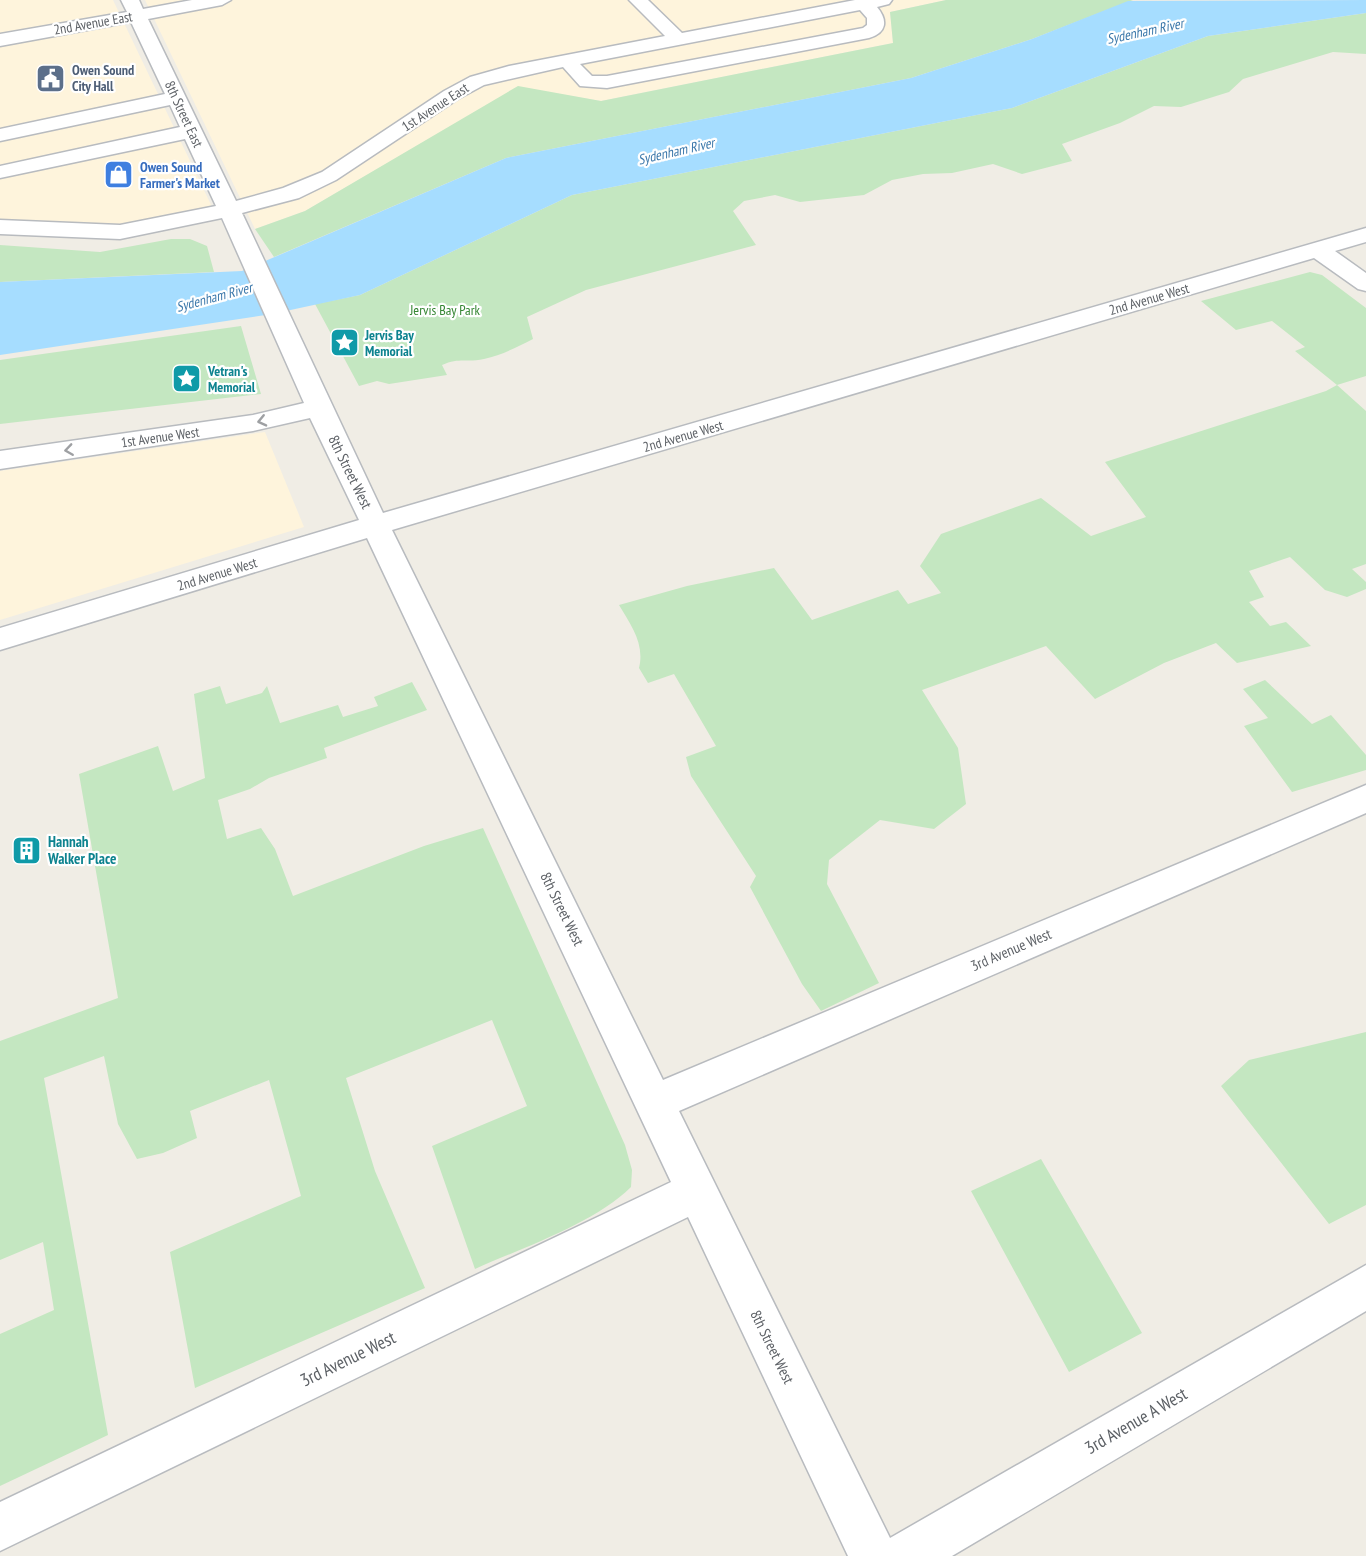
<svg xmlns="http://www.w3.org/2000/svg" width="1366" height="1556" viewBox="0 0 1366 1556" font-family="'PT Sans Narrow',sans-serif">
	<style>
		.commercial { fill: #fef4dc }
		.green { fill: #c4e7c1 }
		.water { fill: #a6ddff }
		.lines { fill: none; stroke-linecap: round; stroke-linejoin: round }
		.minor-casing { stroke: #b8bbbf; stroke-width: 3 }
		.minor { fill: #fff; fill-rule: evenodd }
		.oneway { stroke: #9ea0a3 }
		.labels { text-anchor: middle; stroke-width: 4.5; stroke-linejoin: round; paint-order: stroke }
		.far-street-label { font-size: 14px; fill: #5d6166; stroke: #fff }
		.far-water-label { font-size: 14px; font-style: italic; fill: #3d79ab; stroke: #fff }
		.far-service-label { font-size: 14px; font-weight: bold; fill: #4e5e75; stroke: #fff; text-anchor: start }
		.far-shop-label { font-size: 14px; font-weight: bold; fill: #366cbe; stroke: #fff; text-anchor: start }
		.far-park-label { font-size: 14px; fill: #358633; stroke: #fff }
		.far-culture-label { font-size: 14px; font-weight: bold; fill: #0d838f; stroke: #fff; text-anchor: start }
		.street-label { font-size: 15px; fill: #5d6166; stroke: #fff }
		.culture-label { font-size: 15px; font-weight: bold; fill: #0d838f; stroke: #fff; text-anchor: start }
		.near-street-label { font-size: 18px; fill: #5d6166; stroke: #fff }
	</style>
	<rect width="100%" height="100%" fill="#f0ede5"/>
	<path class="commercial" d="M0,0H113L213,209L123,225L0,221Z
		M145,0H946L890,12L893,43L601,101L518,87L305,211L255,229Z
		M265,432L304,527L0,620V471Z"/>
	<path class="green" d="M946,0H1133L1032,39L911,78L506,158L274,257L255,229L305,211L518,86L601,101L893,43L890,12Z
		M1366,13V54L1333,52L1243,79L1229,92L1181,107L1154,106L1120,123L1062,144L1072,161L1022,174L993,164L952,173L923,174L892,180L864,195L800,202L775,195L744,201L733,211L756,245L586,290L527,317L533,339C517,347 502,355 484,359C467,363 460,357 442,365L447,375L389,384L377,381L359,386L315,304L360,295L572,195L1012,108L1208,36Z
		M171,239H190L207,246L214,272L0,282V245L100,252Z
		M1310,272L1322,275L1366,308V376L1337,385L1366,411V564L1352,569L1366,582V589L1347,597L1325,590L1290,557L1249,571L1264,597L1249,602L1270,626L1286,622L1311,646L1237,663L1216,643L1164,663L1095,699L1046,646L922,690L958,748L966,804L934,829L880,820L829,860L827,884L879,983L821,1011L802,984L750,887L756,876L691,776L686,757L716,746L674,674L648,683L639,668C645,644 631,625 619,605L687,586L774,568L812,620L898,590L908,604L941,593L920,566L941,534L1041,498L1091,536L1146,517L1105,462L1326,391L1337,385L1295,351L1305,347L1272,321L1236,330L1201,301Z
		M241,326L261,394L0,424V360Z
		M1265,680L1312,724L1331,715L1366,755V770L1292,792L1244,726L1268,718L1243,689Z
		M412,682L427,710L324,748L327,758L269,778L250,789L218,800L227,839L261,828L275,849L293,896L424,846L483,828L625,1145L632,1170L631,1187C595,1223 522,1248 475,1269L432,1146L527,1106L492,1020L346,1078L375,1171L425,1288L195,1388L170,1252L301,1196L269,1080L190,1111L197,1138L163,1153L137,1159L118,1124L104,1056L44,1078L108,1435L0,1486V1334L54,1310L43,1242L0,1260V1041L118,998L79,774L158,746L173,791L205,778L194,694L220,686L226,704L262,693L267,686L280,723L338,705L343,717L378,706L374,697Z
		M1366,1032V1205L1329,1224L1221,1086L1249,1060Z
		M1041,1159L1142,1333L1069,1372L971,1191Z"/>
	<path class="water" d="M1366,0V13L1208,36L1012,108L572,195L360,295L272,314L0,355V282L242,271L506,158L911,78L1032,39L1128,1Z"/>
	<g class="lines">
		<defs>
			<path id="minor" d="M121,0H139L143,9L192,0H231L222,5L148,19L236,201L283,188L322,172L444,91L470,77L509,66L665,36L629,0H648L682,33L855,0H892L889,4L877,7C888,20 887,33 869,38L607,88L580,86L563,67L484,85L458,99L336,180L299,198L242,213L383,513L1366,228V242L1335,251L1366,273V291L1358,289L1314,258L392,530L663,1080L1366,785V813L679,1111L890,1538L1366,1265V1311L952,1556H848L688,1217L0,1551V1502L671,1182L367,538L0,650V628L359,520L310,418L253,431L0,469V451L253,415L304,403L222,218L120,239L0,234V220L120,225L216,206L185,139L0,178V166L180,127L170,105L0,141V129L165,94L131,22L0,46V34L127,12ZM860,10L867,18V25L863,28L607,76H592L580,64Z"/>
		</defs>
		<use href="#minor" class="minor-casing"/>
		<use href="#minor" class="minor"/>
	</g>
	<defs><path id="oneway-chevron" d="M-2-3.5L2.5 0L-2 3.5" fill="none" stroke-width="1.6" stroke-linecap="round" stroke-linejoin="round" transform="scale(1.5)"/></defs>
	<g class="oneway">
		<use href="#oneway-chevron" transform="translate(262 421) rotate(167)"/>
		<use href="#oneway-chevron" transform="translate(69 450) rotate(172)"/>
	</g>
	<defs>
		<symbol id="civic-square" viewBox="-11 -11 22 22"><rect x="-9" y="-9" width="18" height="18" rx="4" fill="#5c6f8a" stroke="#fff"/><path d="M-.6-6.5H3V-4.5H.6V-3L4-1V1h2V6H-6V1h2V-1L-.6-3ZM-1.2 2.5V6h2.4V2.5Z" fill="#fff"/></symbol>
		<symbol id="shop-square" viewBox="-11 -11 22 22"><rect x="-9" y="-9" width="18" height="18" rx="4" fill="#3f7fe0" stroke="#fff"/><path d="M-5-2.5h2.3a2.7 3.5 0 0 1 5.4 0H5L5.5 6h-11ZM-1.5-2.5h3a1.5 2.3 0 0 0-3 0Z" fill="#fff"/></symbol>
		<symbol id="sight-square" viewBox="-11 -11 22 22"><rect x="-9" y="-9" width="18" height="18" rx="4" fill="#0f9aa8" stroke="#fff"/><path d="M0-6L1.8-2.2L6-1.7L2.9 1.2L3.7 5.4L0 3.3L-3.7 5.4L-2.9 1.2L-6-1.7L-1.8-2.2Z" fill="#fff"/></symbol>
		<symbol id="building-square" viewBox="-11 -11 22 22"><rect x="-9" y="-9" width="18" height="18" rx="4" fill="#0f9aa8" stroke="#fff"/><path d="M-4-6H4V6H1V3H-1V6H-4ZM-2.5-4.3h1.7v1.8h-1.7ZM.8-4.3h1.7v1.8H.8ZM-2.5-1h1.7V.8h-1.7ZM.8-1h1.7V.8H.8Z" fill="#fff"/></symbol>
	</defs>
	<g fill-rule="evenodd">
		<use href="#civic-square" x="34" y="62" width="33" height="33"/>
		<use href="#shop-square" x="102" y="158" width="33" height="33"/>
		<use href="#sight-square" x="328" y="326" width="33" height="33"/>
		<use href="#sight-square" x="170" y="362" width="33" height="33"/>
		<use href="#building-square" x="10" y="834" width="33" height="33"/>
	</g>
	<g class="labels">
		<g class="far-street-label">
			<text transform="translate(93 23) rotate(-10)" y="5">2nd Avenue East</text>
			<text transform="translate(435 107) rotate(-33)" y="5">1st Avenue East</text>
			<text transform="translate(184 114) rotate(65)" y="5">8th Street East</text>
			<text transform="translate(1149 299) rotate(-16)" y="5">2nd Avenue West</text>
			<text transform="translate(683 436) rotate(-16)" y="5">2nd Avenue West</text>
			<text transform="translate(160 437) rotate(-8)" y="5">1st Avenue West</text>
			<text transform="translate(217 574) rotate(-17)" y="5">2nd Avenue West</text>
		</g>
		<g class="far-water-label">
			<text transform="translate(1145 31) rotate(-12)" y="5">Sydenham River</text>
			<text transform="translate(676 151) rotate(-13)" y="5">Sydenham River</text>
			<text transform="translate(214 297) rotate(-15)" y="5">Sydenham River</text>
		</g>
		<g class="far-service-label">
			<text x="72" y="75">Owen Sound<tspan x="72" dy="16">City Hall</tspan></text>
		</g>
		<g class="far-shop-label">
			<text x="140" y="172">Owen Sound<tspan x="140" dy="16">Farmer's Market</tspan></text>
		</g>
		<g class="far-park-label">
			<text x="445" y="315">Jervis Bay Park</text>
		</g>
		<g class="far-culture-label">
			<text x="365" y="340">Jervis Bay<tspan x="365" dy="16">Memorial</tspan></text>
			<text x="208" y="376">Vetran's<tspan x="208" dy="16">Memorial</tspan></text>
		</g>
		<g class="street-label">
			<text transform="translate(350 472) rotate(64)" y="5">8th Street West</text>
			<text transform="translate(562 909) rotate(64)" y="5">8th Street West</text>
			<text transform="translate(1011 950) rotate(-23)" y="5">3rd Avenue West</text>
			<text transform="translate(772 1347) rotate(64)" y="5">8th Street West</text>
		</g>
		<g class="culture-label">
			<text x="48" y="847">Hannah<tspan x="48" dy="17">Walker Place</tspan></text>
		</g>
		<g class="near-street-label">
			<text transform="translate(348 1359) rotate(-26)" y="6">3rd Avenue West</text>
			<text transform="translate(1136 1421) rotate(-30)" y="6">3rd Avenue A West</text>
		</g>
	</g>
</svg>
